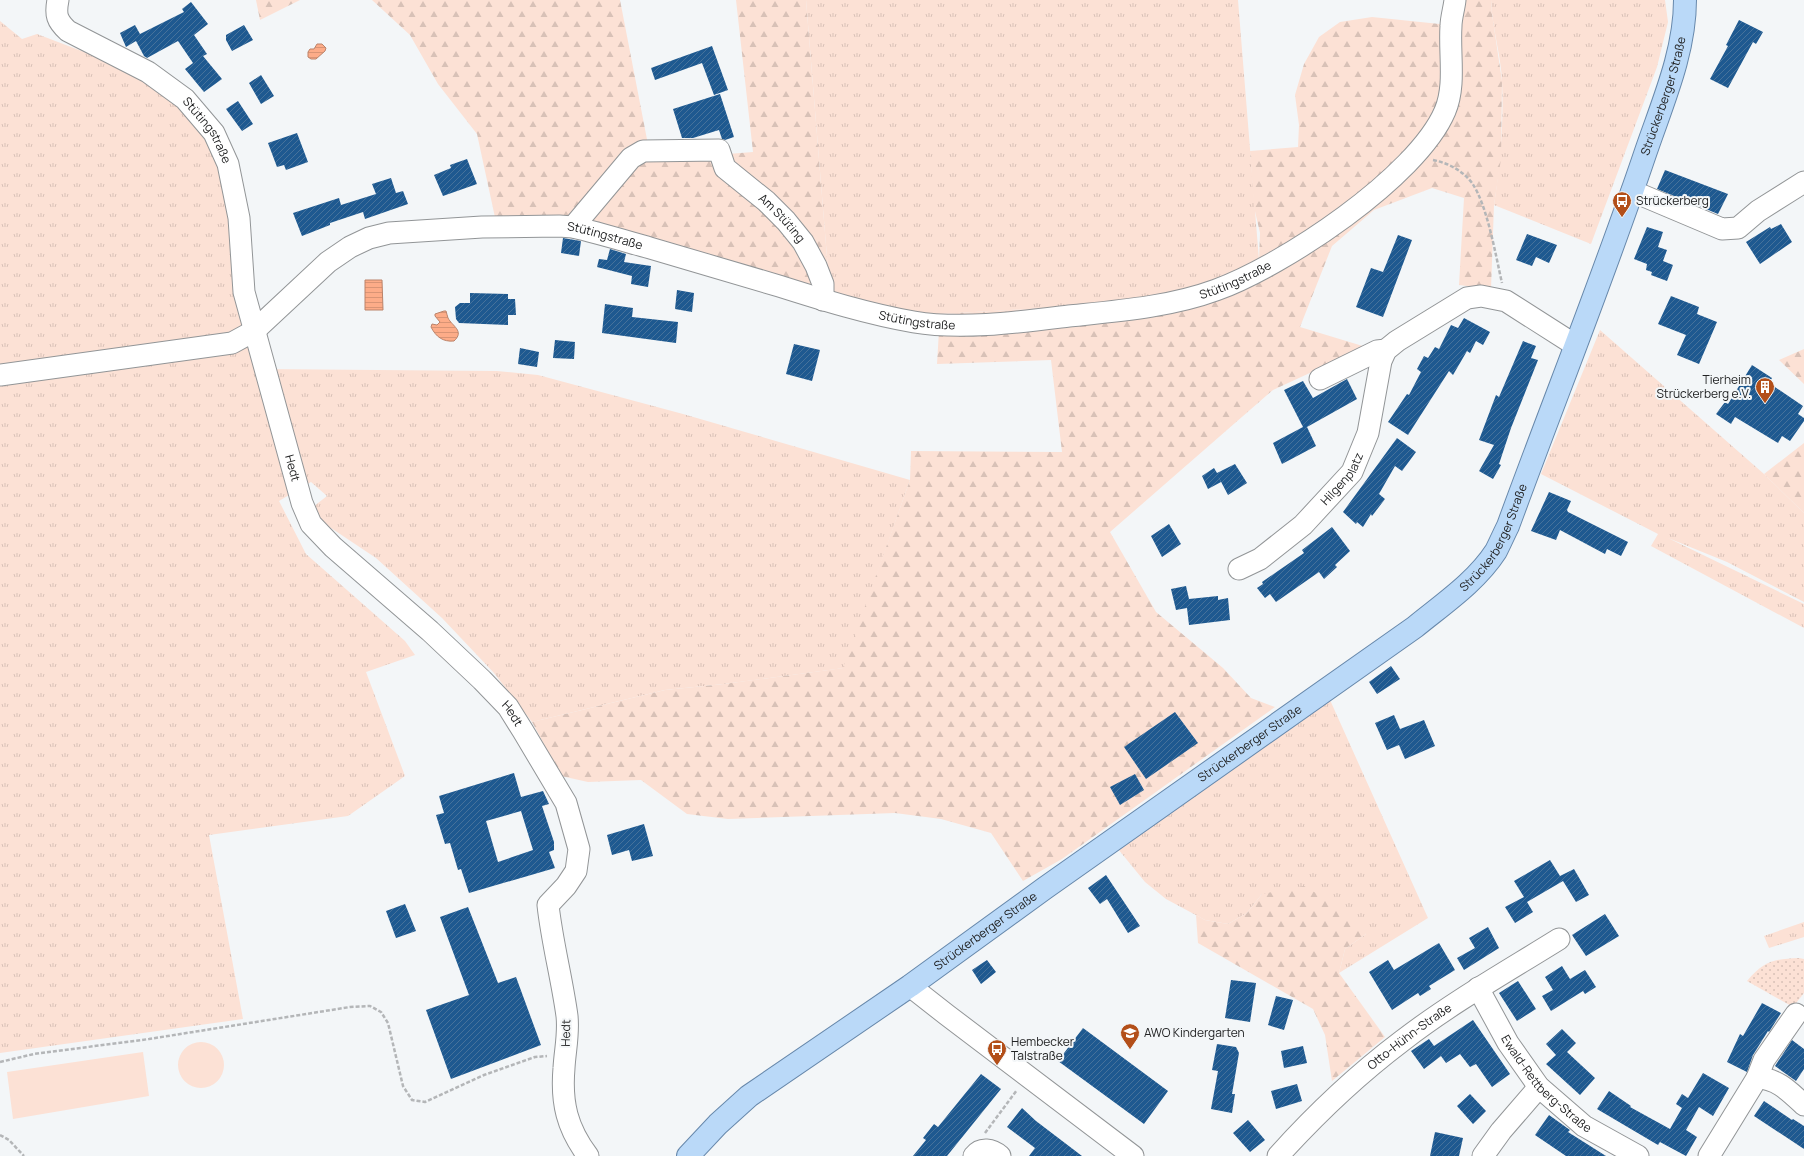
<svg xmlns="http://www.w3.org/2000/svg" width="1804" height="1156" viewBox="0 0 1804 1156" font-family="Manrope,sans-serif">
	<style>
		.grass { fill: url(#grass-tufts) }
		.forest { fill: url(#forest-firs) }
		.park { fill: url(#park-dots) }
		.pitch { fill: #fce1d5 }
		.water { fill: url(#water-rules); stroke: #bb836a }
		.building { fill: url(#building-hatch); fill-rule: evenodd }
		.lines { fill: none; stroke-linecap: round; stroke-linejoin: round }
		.minor-casing { stroke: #929597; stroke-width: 23 }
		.major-casing { stroke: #6788ab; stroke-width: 24 }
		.path { stroke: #b4b6b8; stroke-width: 2.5; stroke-dasharray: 4 2; stroke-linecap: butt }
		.minor { stroke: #fff; stroke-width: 21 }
		.major { stroke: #bad9f8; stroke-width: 22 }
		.labels { text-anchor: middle; stroke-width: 4; stroke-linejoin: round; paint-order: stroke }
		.street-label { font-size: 12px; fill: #222324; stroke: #f3f6f8 }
		.poi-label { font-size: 12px; fill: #222324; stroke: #f3f6f8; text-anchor: start }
	</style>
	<defs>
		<pattern id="grass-tufts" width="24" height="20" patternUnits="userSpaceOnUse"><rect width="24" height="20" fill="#fce1d5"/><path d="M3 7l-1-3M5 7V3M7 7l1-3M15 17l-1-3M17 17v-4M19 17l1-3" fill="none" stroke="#d8c1b7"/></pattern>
		<pattern id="forest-firs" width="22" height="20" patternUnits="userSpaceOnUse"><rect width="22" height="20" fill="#fce1d5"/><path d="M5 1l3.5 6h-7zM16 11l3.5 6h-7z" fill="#d8c1b7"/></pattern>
		<pattern id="park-dots" width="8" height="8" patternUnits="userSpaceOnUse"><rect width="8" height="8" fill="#fce1d5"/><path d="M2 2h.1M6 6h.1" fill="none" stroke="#d8c1b7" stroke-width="1.8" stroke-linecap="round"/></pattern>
		<pattern id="water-rules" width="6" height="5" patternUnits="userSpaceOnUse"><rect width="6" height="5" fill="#fdac88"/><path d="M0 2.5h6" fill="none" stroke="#d99475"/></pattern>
		<pattern id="building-hatch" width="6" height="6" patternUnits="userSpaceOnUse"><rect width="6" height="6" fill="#1e5990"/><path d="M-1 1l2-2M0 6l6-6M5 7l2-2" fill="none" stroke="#46729b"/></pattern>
	</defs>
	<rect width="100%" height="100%" fill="#f3f6f8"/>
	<path class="grass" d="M806,0H1238L1259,260L1208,286L1116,304L940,314L915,317L830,294Z
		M1491,0H1665L1668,22L1657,67L1591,244L1494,205C1500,165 1504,124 1502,82C1501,55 1492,28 1491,0Z
		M0,21L22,39L37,34L121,66L159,87L198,124L222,165L258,369L497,371L538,375L683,414L910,480L844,668L724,684L665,690L532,722L494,673L442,618L376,558L322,522L313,507L327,496L311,482L279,501L306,554L405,641L415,655L366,672L405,776L348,816L209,835L243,1019L0,1053Z
		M1600,330L1764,474L1804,513V602L1727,562L1668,538L1804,604V628L1651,546L1658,534L1541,474Z
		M1330,700L1428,918L1339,973L1345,949L1366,934L1262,894L1247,913L1228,924L1205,920L1166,899L1145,882L1118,849Z
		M1804,922V937L1769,948L1764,936Z"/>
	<path class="forest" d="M256,0H300L260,20Z
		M372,0H620L651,160L753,152L736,0H806L830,294L598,229L496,222L477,134L438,84L410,35Z
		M1465,0H1491L1492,14L1502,81L1501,159L1494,205L1491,289L1459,285L1464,198L1432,188L1374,210L1332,246L1300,327L1366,347L1273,390L1110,532L1156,612L1223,668L1251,698L1275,707L1062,859L1023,881L991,833L941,819L895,813L728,819L687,814L641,780L588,782L561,776L532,722L665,690L724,684L843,668L910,480L911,451L1062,452L1051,360L937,364L940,314L1117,304L1208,286L1259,260L1260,233L1254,207L1250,151L1298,147L1299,125L1295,95L1304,64L1319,37L1340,22L1372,17L1459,26Z
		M1804,349V384L1779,360Z
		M1804,443V513L1764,474Z
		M1304,886L1338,906L1366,934L1345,949L1339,973L1385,1037L1332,1081L1325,1035L1313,1009L1198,943L1196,915L1205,920L1228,924L1247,913L1262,894Z"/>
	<path class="park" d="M1799,958L1804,959V993L1793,1007L1747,981C1764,961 1774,959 1799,958Z"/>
	<path class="pitch" d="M178 1065a23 23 0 1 1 46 0a23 23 0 1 1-46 0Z
		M143,1052L149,1096L13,1119L7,1072Z"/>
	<path class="water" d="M317,44H322L326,48L325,51L316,59H311L308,57V52L310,49H314Z
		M365,280H382L383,310H365Z
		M444,311H446C447,313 447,316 448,318C452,326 465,331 454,341C443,342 436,337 431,327L432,324L437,325L440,322L435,316V314Z"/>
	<path class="building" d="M191,2L208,24L194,35L207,54L203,56L222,79L204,92L185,69L193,63L178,41L147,58L144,56L136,41L126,47L120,33L135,25L140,34L184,12L182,9Z
		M1739,20L1763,32L1756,44L1753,42L1728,88L1710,79L1728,46L1726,45Z
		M244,25L253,40L232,51L226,40V35Z
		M712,46L728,90L714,95L702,63L655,80L651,68Z
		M261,75L274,96L261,104L249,83Z
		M720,94L734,137L725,140L722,139L719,130L693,138H682L673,109Z
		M238,101L253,124L242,131L226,109Z
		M297,133L308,162L286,170L284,165L277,167L268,143Z
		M467,159L477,184L443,196L434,175L451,168L450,165Z
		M1665,170L1728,194L1718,214L1657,189Z
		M391,178L396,193L403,191L408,204L365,219L363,212L330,223V225L302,236L293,213L339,198L341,205L376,194L372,184Z
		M1781,224L1792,242L1760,264L1746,242L1770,227L1771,229Z
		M1647,227L1663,232L1658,247L1667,250L1663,261L1673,265L1667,281L1651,275L1652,272L1646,270L1647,264L1634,259Z
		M1527,234L1557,245L1549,263L1536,257L1532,266L1516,260Z
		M1398,235L1412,240L1383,317L1356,307L1371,268L1383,272Z
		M563,238L581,241L579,256L561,253Z
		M610,249L626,254L624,262L651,266L648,287L631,284L632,276L597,267L599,259L607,260Z
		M677,290L694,293L692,312L675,309Z
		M470,293L508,294V299H515L516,315H508V325L459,323L456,319L455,307L460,303H470Z
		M1671,296L1699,307L1697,314L1717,322L1699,364L1677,355L1686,335L1658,324Z
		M605,304L633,308L632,317L678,322L676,343L602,333Z
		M1464,318L1490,332L1483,345L1476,341L1470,353L1467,351L1453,375L1449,371L1408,435L1388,422L1407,394L1409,395L1421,372L1417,369L1424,356L1428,358L1435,347L1439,349L1451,325L1458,328Z
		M555,340L575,342L574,359L553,358Z
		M1523,341L1536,346L1531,358L1538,360L1511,428L1499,464L1501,465L1493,479L1479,471L1494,445L1479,440L1496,395L1499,397Z
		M794,344L820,350L812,381L786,374Z
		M520,348L539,352L537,367L518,364Z
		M1752,365L1772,378L1769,383L1803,406L1798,414L1804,418V421L1790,441L1782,436L1778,443L1735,417L1731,424L1716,414L1725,402L1728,404Z
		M1347,379L1357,399L1307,427L1316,446L1282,464L1273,443L1303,427L1284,390L1303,381L1313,398Z
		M1397,438L1416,452L1402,471L1395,466L1379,494L1385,499L1372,516L1371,514L1363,527L1357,522L1356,524L1343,512Z
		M1235,464L1247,483L1228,495L1218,476L1221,482L1208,489L1202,476L1214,468L1217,473Z
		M1549,492L1571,501L1567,510L1568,512L1628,542L1621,556L1607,549L1605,554L1560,530L1556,540L1531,531Z
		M1169,524L1181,544L1162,557L1151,536Z
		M1332,527L1350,551L1335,565L1337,567L1324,579L1319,572L1276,602L1270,594L1265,598L1257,588L1263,584L1262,582L1304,553L1302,550Z
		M1186,586L1189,599L1218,596V600L1228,598L1230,620L1189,625L1187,608L1176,610L1171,589Z
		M1391,666L1400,679L1377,694L1369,682Z
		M1175,712L1198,743L1146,779L1124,747Z
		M1394,715L1400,729L1424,720L1435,746L1405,759L1399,745L1387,750L1375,723Z
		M514,773L521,797L543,791L549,804L542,806L554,842V850L549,852L555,868L469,893L461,869L458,870L450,843L445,844L436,815L444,813L439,796ZM521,811L533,850L498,862L486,821Z
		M1135,774L1144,790L1120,805L1110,787Z
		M644,824L653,856L632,861L629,850L612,855L607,835Z
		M1550,860L1560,876L1574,869L1589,895L1576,902L1563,881L1527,902L1533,912L1515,923L1505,907L1524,897L1514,881Z
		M1106,875L1140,926L1128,933L1107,899L1100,904L1088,888Z
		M405,904L416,931L396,938L386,911Z
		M468,907L498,983L516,977L541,1045L451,1079L426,1010L469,995L440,917Z
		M1605,914L1619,936L1586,956L1572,935Z
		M1488,927L1499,948L1464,970L1457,958L1475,948L1469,938Z
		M1439,943L1455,970L1429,986L1431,989L1420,996L1418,993L1392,1010L1369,972L1388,960L1394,970Z
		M987,960L996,972L981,984L972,970Z
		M1562,966L1570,979L1585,970L1596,987L1585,994L1583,991L1551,1011L1542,996L1553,990L1545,977Z
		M1231,980L1256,983L1250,1022L1225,1018Z
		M1518,981L1536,1009L1517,1021L1499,993Z
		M1276,996L1293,1000L1284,1030L1268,1025Z
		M1762,1003L1781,1013L1769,1032L1768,1031L1753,1055L1747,1072L1727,1062L1740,1034L1743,1036Z
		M1473,1020L1510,1074L1492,1087L1476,1064L1470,1067L1460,1054L1446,1063L1441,1056L1424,1069L1411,1051L1429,1039L1434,1046Z
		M1083,1028L1168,1091L1144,1124L1058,1061Z
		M1562,1029L1576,1043L1567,1052L1595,1078L1580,1095L1546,1064L1556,1055L1546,1044Z
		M1792,1040L1804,1049V1069L1796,1081L1775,1066Z
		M1217,1044L1236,1047L1239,1053L1232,1094H1235L1232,1113L1211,1109L1218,1071L1212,1070Z
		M1303,1046L1307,1063L1284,1068L1281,1051Z
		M1703,1073L1729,1088L1713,1116L1699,1107L1686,1130L1697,1137L1686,1156L1660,1142L1658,1145L1597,1109L1609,1091L1631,1106L1630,1107L1670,1129L1682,1108L1676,1104L1682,1094L1688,1098Z
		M981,1074L1001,1089L947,1156H913L926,1140L923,1138L934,1124L938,1127Z
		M1297,1084L1302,1101L1276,1109L1271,1091Z
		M1470,1094L1486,1111L1473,1124L1457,1106Z
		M1764,1101L1792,1120L1793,1119L1804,1126V1149L1754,1116Z
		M1022,1108L1036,1121L1082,1156H1029L1035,1148L1007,1127Z
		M1549,1115L1570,1130L1568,1132L1606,1156H1566L1535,1135Z
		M1248,1120L1265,1140L1250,1152L1233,1133Z
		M1435,1132L1463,1138L1459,1156H1430Z"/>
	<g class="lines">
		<defs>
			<g id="minor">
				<path id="s1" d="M58,0C55,15 57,21 68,31L148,72L185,99L214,133L228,164L239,218L244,292L302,503L311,524L333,547L430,631L482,680L508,707L523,731L566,803L579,849L576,871L566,886L548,905C552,942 562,979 567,1016C569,1034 565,1050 564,1068C561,1103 567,1128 588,1156"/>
				<path d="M1632,191L1722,229L1738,228L1758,211L1804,182"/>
				<path id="s2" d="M573,227L631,158L643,151L719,150L725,168L766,201L786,221L803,242L816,266L823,284V300"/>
				<path id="s3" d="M0,375L232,343L254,331L328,262L350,247L369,238L389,233L482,227L559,226L573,227C599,233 625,241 650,248C693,261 736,273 779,286C823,300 868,314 914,322C962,330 1020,322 1069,316C1118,311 1170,307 1216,290C1283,266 1417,177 1445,111C1456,85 1449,54 1451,26C1451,18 1454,9 1455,0"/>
				<path d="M1320,379L1377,351L1386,350"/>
				<path id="s4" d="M1239,569L1260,559L1303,525L1352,472L1368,433L1381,361L1386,350L1397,341L1467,298L1481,296L1506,301L1575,345"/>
				<path d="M910,986L947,1015L1133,1156"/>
				<path id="s5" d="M1478,988L1508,1043L1539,1087L1584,1126L1638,1156"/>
				<path d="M1757,1078C1777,1078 1790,1092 1804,1105"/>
				<path d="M974,1156C981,1147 992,1149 1000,1156"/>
				<path id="s6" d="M1278,1156C1315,1115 1357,1075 1402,1041C1451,1003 1506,972 1559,939"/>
				<path d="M1483,1156L1501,1131L1539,1087"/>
				<path d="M1709,1156L1757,1078L1764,1060L1796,1014"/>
			</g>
			<g id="major">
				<path id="s7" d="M688,1156L718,1124L749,1096L910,986L1045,888L1415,627C1443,604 1476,582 1496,551C1500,543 1504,534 1508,526C1553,403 1602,281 1644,157C1661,106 1685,54 1685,0"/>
			</g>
		</defs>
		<use href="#minor" class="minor-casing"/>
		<use href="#major" class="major-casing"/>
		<path class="path" d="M1433,160C1448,163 1462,170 1472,183C1487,204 1496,257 1502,283
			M0,1062L34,1054L149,1039L350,1007L370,1006L381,1012L388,1023L403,1086L412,1100L425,1102L484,1075L535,1057L547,1056
			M985,1133L1017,1090
			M0,1135L9,1140L24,1156"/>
		<use href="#minor" class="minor"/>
		<use href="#major" class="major"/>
	</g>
	<defs>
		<symbol id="bus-pin" viewBox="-11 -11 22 30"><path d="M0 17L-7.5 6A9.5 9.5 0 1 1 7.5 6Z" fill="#b34f19" stroke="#f3f6f8"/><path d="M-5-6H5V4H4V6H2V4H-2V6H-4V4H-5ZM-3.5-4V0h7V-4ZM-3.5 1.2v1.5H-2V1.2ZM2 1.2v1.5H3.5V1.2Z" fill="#fff"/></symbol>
		<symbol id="building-pin" viewBox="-11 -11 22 30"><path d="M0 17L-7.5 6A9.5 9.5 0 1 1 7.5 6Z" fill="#b34f19" stroke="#f3f6f8"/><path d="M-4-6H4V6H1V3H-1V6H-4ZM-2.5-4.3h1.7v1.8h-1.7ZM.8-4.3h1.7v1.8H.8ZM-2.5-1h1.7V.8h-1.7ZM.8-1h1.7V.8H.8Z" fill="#fff"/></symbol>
		<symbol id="school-pin" viewBox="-11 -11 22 30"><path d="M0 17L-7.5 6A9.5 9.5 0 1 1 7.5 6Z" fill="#b34f19" stroke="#f3f6f8"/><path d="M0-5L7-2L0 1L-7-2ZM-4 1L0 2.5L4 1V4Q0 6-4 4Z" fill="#fff"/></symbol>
	</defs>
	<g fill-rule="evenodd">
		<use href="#bus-pin" x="1611" y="190" width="22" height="30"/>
		<use href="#building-pin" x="1754" y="376" width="22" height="30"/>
		<use href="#school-pin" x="1119" y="1022" width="22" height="30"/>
		<use href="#bus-pin" x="986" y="1038" width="22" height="30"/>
	</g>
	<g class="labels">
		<g class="street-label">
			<text dy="4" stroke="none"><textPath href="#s7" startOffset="1497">Strückerberger Straße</textPath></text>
			<text dy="4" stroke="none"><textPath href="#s1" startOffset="209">Stütingstraße</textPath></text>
			<text dy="4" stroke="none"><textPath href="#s2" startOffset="275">Am Stüting</textPath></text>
			<text dy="4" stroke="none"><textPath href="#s3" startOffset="646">Stütingstraße</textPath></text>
			<text dy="4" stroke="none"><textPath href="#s3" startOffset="1294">Stütingstraße</textPath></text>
			<text dy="4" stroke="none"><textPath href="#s3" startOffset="970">Stütingstraße</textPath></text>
			<text dy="4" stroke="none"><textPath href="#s1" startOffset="561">Hedt</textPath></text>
			<text dy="4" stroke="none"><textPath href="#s4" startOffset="139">Hilgenplatz</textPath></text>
			<text dy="4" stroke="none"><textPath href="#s7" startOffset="1022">Strückerberger Straße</textPath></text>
			<text dy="4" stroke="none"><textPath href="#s1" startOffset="897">Hedt</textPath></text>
			<text dy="4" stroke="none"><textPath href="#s7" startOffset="698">Strückerberger Straße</textPath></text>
			<text dy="4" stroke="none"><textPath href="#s7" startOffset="374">Strückerberger Straße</textPath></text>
			<text transform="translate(566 1033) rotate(-89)" y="4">Hedt</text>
			<text dy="4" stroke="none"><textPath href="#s6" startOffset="178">Otto-Hühn-Straße</textPath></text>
			<text dy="4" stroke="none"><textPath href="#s5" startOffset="119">Ewald-Rettberg-Straße</textPath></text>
		</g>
		<g class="poi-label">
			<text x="1636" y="205">Strückerberg</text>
			<text x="1751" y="384" text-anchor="end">Tierheim<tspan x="1751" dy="14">Strückerberg e.V.</tspan></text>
			<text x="1144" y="1037">AWO Kindergarten</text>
			<text x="1011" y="1046">Hembecker<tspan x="1011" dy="14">Talstraße</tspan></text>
		</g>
	</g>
</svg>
